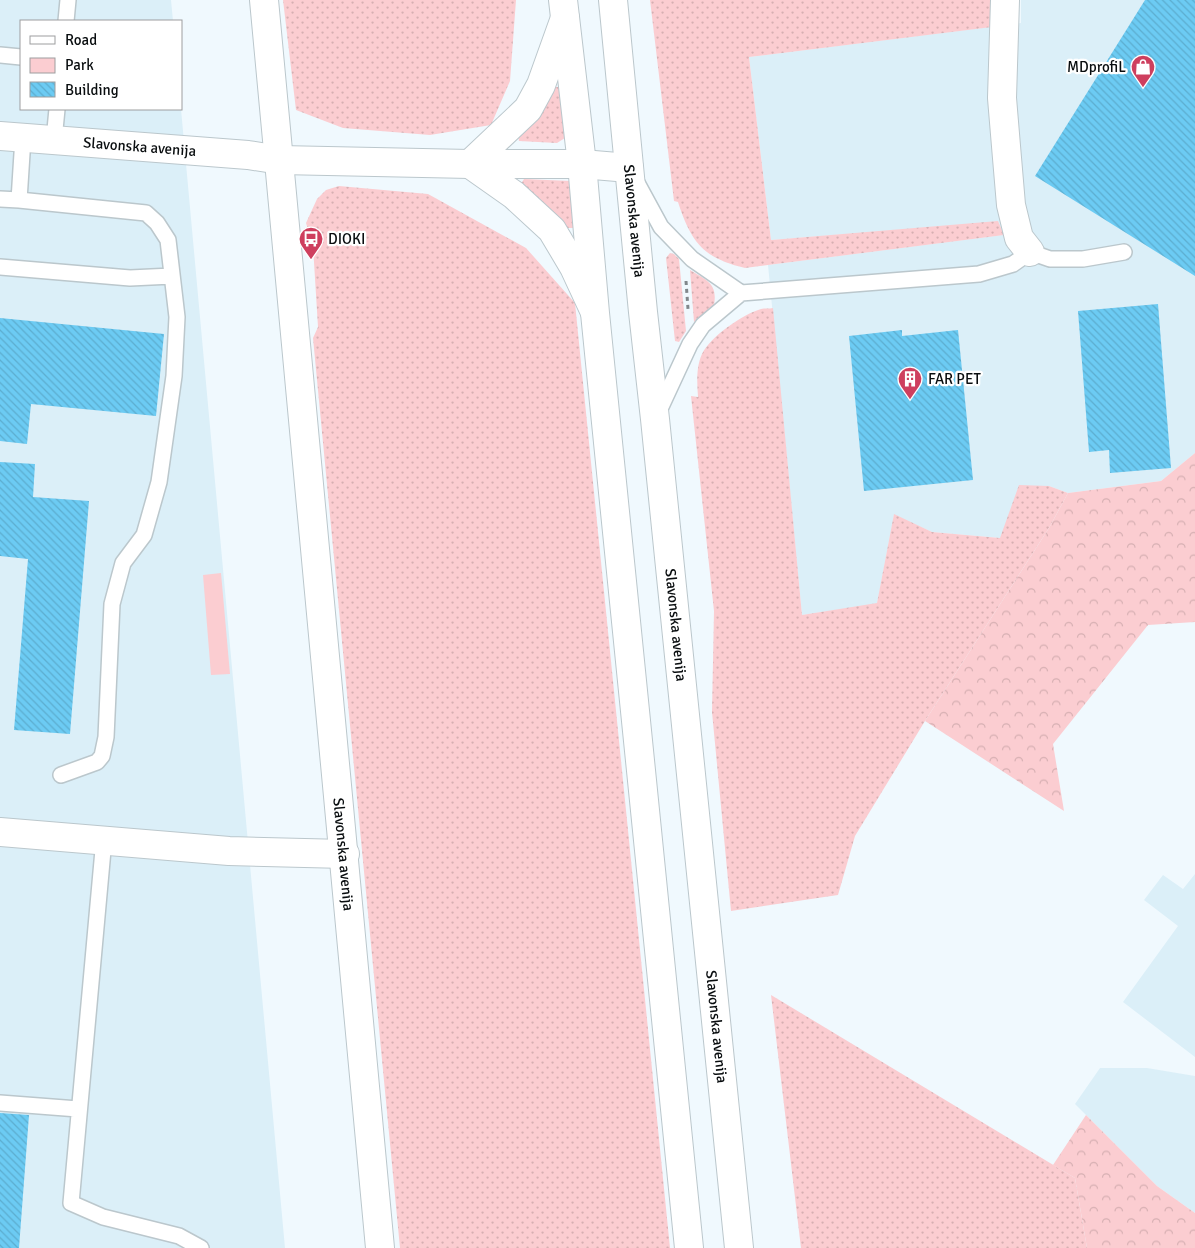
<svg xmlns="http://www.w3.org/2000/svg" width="1195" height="1248" viewBox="0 0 1195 1248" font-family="Signika,sans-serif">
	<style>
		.built { fill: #dbeff8 }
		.green { fill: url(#green-dots) }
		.forest { fill: url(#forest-crowns) }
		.pitch { fill: #fbcdd1 }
		.building { fill: url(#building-back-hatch) }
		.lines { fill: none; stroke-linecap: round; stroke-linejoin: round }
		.lane-casing { stroke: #bbc7cc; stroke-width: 18 }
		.street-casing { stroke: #bbc7cc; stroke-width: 30 }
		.secondary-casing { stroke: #bbc7cc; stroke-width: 30 }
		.path { stroke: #80878b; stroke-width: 3; stroke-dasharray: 4 4; stroke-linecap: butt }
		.lane { stroke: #fff; stroke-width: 15 }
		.street { stroke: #fff; stroke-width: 28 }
		.secondary { stroke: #fff; stroke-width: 28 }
		.labels { text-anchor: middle; stroke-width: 4.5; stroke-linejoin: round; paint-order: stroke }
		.poi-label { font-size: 15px; fill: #090d0f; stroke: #fff; text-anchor: start }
		.street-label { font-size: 15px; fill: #090d0f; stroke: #fff }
	</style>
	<defs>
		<pattern id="green-dots" width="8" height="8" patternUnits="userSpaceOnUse" patternTransform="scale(1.25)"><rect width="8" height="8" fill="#fbcdd1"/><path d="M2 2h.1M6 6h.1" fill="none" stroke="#d6afb2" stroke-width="1.8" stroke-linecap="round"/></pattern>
		<pattern id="forest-crowns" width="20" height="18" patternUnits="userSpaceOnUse" patternTransform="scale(1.25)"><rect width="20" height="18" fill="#fbcdd1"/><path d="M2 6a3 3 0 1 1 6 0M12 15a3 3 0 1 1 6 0" fill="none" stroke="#d6afb2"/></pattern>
		<pattern id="building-back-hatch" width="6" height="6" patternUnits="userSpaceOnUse" patternTransform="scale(1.25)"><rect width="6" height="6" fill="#6ccbf3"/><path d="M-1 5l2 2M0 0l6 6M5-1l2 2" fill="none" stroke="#5cadcf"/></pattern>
	</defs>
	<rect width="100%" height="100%" fill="#f0f9fe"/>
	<path class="built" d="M0,0H171L173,21H21V109H181L285,1248H0Z
		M1021,0H1195V453L1161,481L1068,493L1049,486L1000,538L932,532L894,515L877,604L802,615L768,265L1003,235L998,222L771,240L749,57L1021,23Z
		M1195,874V1057L1123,1002L1178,926L1144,900L1163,875L1183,889Z
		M1100,1068H1147L1195,1076V1213L1157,1186L1075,1104Z"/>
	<path class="green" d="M283,0H516L510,81L491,125L430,135L343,128L296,110Z
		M650,0H992V27L749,57L771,240L998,221L1004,235L745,268C703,258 691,242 678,202L674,201Z
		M553,87H558L561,90L565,138L557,143L519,141L518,135Z
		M524,179L571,181L574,224L573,228H568L564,227L521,184Z
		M339,186L428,194L526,248L575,303L670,1248H400L313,338L318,327L313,246L306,223L317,199L326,190Z
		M670,253L674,254L679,259L686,331L679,342L675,341L666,258Z
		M690,270C706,280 718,283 714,305L694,322Z
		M773,308L802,615L877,603L894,514L932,532L1000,538L1019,485L1049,486L1068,493L1049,528L925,721L855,836L838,895L731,911L712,712L714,611L691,396L698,397C697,383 696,367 702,354C710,337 743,314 761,309C764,308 769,309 773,308Z
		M771,995L1075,1178L1087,1248H801Z"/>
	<path class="forest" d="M1195,453V622L1148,625L1053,744L1064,811L925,721L1049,528L1068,493L1161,481Z
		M1086,1115L1157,1186L1195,1213V1248H1087L1075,1178L1053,1165Z"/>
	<path class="pitch" d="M221,573L230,674L211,675L203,575Z"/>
	<path class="building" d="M1145,0H1195V276L1035,176Z
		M1158,304L1171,468L1110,473L1109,450L1089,452L1078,311Z
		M0,318L164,334L156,416L31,404L27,444L0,441Z
		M902,330V336L958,330L973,480L864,491L849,336Z
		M0,462L35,464L33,497L89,501L70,734L14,730L28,559L0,556Z
		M0,1113L29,1115L19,1248H0Z"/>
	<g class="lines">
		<defs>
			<path id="lane" d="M66,21L68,0
				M0,55L21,57
				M54,140L57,109
				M636,181L661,227L692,259L741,293
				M0,199L19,200L23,138
				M19,200L146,213L157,223L168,240L177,317L174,376L159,482L144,535L123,563L112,604L106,737L102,756L97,762L61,775
				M0,267L130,278L172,276
				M658,413L690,344L703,325L741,293L979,274L1013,264L1030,252L1050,259H1083L1124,252
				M104,839L71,1203L103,1217L179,1236L201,1248
				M0,1103L78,1109"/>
			<g id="street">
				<path d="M1005,0L1002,98L1007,158L1011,205L1019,238L1030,252"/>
				<path id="s1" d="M0,136L248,155L280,160L470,164H582L629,168"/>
				<path d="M470,164L514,195L552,230L574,267L594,310"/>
				<path d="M470,164L528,109L541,85L565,18"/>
				<path d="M0,832L229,851L345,854"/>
			</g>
			<g id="secondary">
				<path id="s2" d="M264,0L380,1248"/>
				<path d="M563,0L582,164L595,313L689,1248"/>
				<path id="s3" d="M613,0L643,312L655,419L739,1248"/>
			</g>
		</defs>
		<use href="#lane" class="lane-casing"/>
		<use href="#street" class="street-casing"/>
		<use href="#secondary" class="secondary-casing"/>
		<path class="path" d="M686,281L688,309"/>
		<use href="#lane" class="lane"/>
		<use href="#street" class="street"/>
		<use href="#secondary" class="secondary"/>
	</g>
	<defs>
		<symbol id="shop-pin" viewBox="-11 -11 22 30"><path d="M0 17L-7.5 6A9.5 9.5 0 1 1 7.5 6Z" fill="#ce3f5e" stroke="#fff"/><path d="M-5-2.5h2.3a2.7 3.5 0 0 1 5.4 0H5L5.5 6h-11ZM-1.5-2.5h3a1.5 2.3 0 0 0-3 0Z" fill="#fff"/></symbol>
		<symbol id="bus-pin" viewBox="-11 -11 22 30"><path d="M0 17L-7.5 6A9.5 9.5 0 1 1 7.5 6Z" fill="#ce3f5e" stroke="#fff"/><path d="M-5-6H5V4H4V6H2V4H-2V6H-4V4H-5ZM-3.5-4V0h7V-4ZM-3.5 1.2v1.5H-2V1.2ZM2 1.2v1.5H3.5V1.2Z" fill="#fff"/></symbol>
		<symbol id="building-pin" viewBox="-11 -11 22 30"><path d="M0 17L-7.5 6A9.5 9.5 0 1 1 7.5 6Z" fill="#ce3f5e" stroke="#fff"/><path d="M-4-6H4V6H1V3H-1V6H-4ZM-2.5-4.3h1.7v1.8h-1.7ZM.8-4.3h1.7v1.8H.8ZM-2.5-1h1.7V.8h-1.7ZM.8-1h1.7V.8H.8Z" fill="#fff"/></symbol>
	</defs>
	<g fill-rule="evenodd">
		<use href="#shop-pin" x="1129" y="53" width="28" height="38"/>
		<use href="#bus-pin" x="297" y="225" width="28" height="38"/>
		<use href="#building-pin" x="896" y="365" width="28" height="38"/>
	</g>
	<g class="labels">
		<g class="poi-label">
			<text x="1126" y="72" text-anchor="end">MDprofiL</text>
			<text x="328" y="244">DIOKI</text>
			<text x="928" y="384">FAR PET</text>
		</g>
		<g class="street-label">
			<text dy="5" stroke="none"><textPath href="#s1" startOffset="140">Slavonska avenija</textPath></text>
			<text dy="5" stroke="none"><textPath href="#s3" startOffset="222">Slavonska avenija</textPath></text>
			<text dy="5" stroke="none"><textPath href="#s3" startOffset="628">Slavonska avenija</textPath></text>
			<text dy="5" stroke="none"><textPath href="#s2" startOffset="858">Slavonska avenija</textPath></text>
			<text dy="5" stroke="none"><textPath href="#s3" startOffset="1032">Slavonska avenija</textPath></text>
		</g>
	</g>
	<rect x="20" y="20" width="162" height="90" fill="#ffffff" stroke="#9d9e9f"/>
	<rect x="30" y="36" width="25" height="8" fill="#ffffff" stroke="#9d9e9f"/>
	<text x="65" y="45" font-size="15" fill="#090d0f">Road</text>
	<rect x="30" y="58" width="25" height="15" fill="#fbcdd1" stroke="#9d9e9f"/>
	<text x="65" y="70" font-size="15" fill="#090d0f">Park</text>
	<rect x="30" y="82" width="25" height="15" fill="url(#building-back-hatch)" stroke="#9d9e9f"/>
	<text x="65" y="95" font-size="15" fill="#090d0f">Building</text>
</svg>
